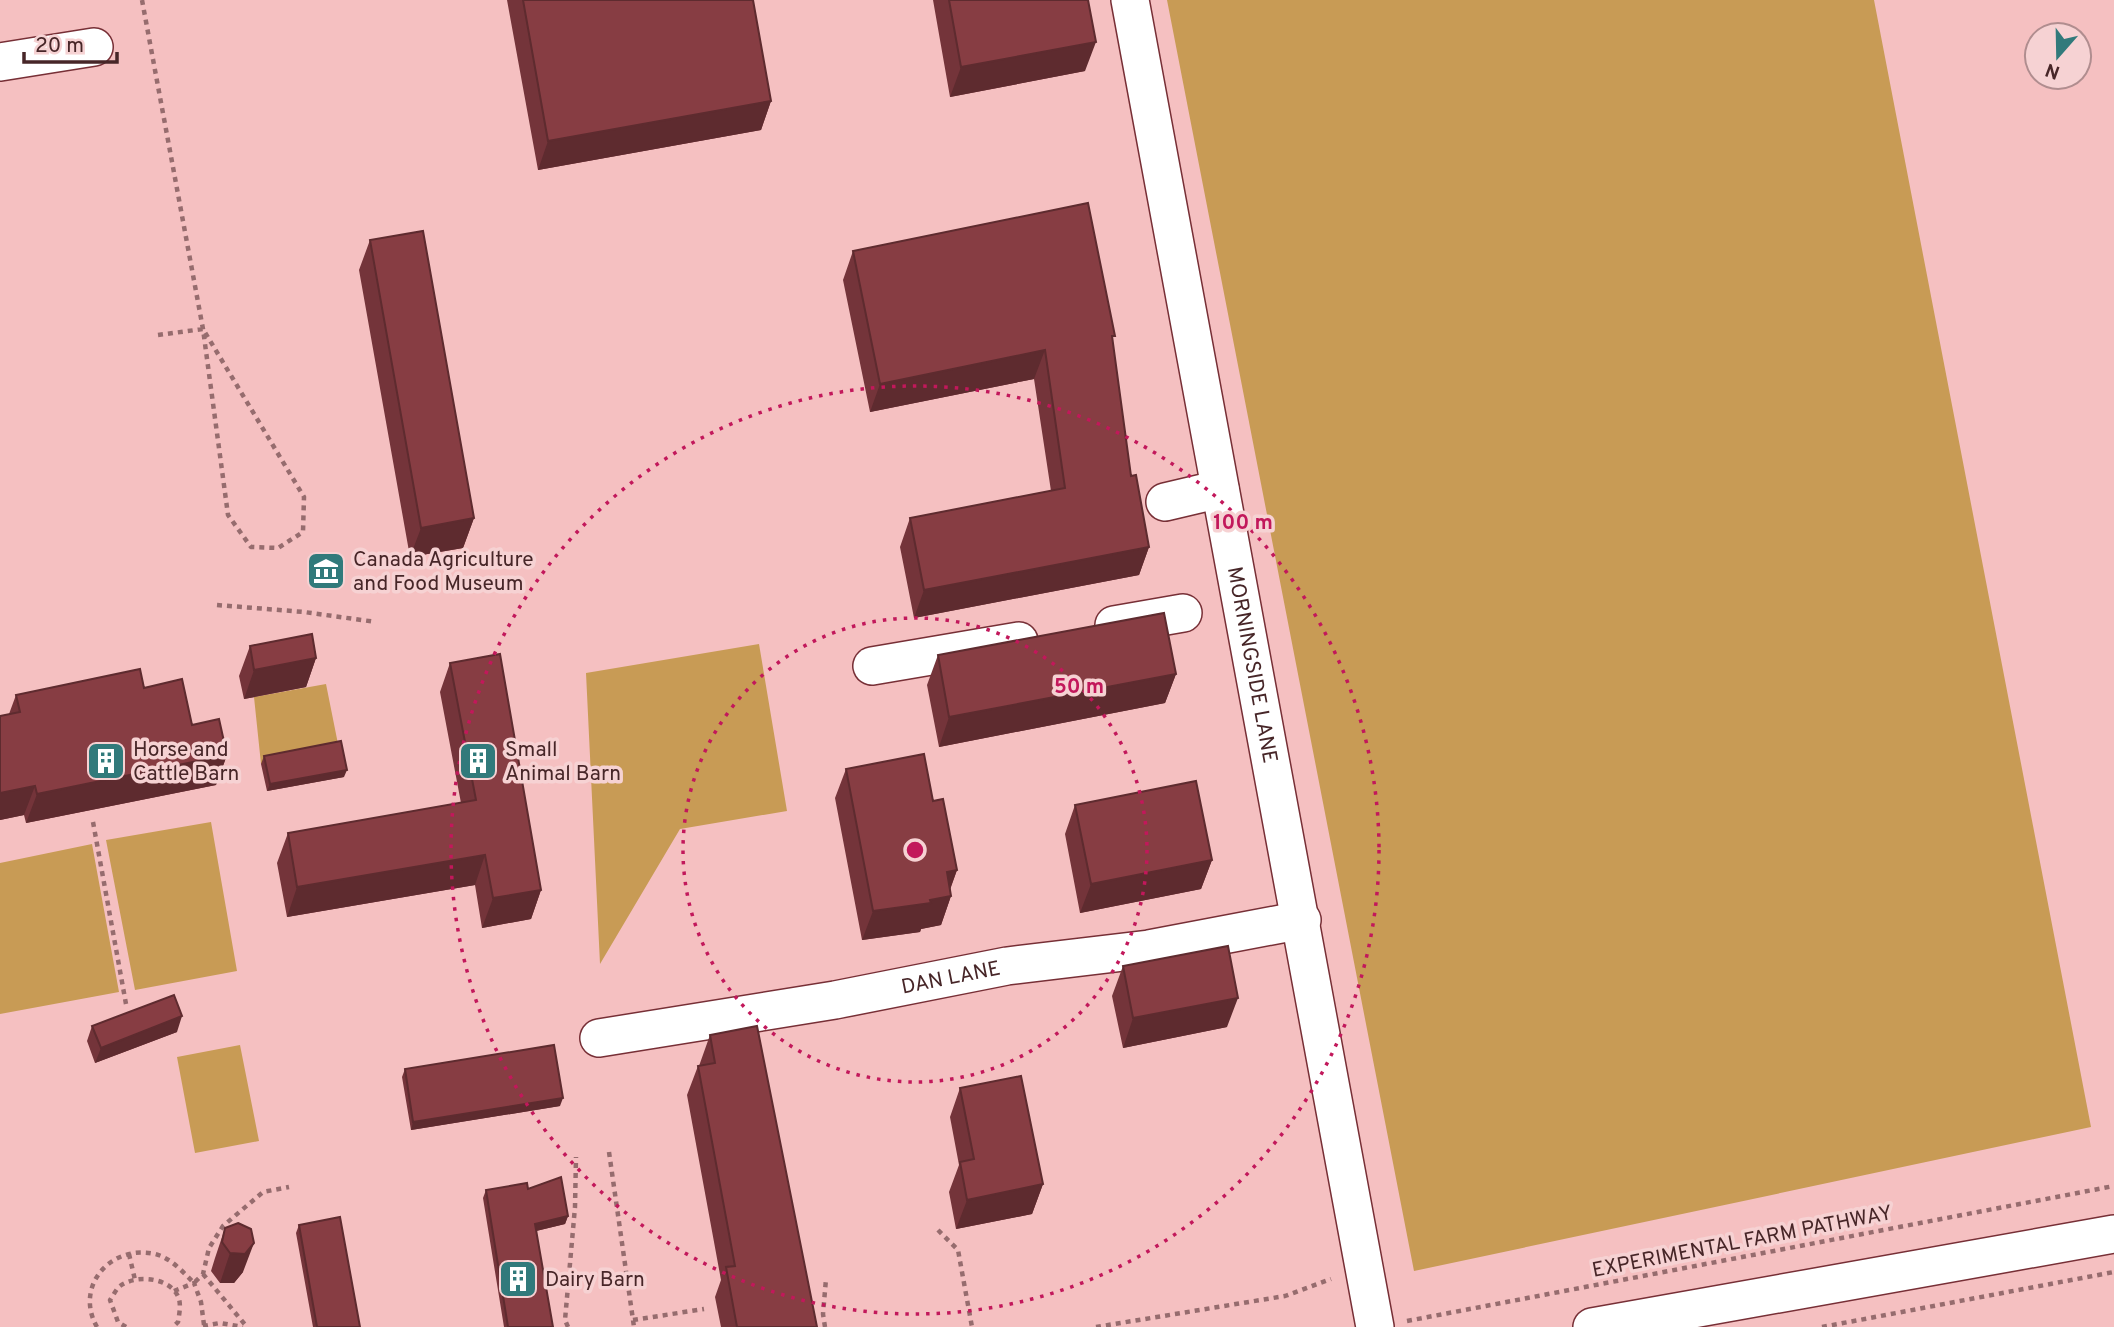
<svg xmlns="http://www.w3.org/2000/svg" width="2114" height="1327" viewBox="0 0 2114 1327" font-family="Overpass,sans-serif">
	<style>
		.green { fill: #c89b55 }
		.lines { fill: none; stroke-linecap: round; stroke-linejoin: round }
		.minor-casing { stroke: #772f36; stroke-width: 40 }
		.path { stroke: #966c6e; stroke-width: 4.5; stroke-dasharray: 5 5; stroke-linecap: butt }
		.minor { stroke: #fff; stroke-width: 37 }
		.wall { fill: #74343a }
		.shaded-wall { fill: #5e2b2f }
		.building { fill: #873d43; stroke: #5e2b2f; stroke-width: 2 }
		.ring { fill: none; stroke: #c2185b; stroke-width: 3.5; stroke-dasharray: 3.5 7 }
		.labels { text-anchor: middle; stroke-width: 7; stroke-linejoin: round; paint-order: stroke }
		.poi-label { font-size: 21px; fill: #472628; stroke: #f6d2d3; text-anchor: start }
		.street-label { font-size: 21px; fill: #472628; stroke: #f6d2d3 }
		.centre { fill: #c2185b; stroke: #f6d2d3; stroke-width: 3.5 }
		.ring-label { font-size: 21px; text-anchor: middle; font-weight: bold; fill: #c2185b; stroke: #f6d2d3; stroke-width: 7; stroke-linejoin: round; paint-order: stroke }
	</style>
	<rect width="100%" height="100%" fill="#f5c0c1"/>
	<path class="green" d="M1167,0H1874L2091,1127L1414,1271Z
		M759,644L787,811L680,829L600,964L586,673Z
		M326,684L339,749L261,764L254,697Z
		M211,822L237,971L135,990L106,840Z
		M92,844L119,992L0,1014V863Z
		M240,1045L259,1141L195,1153L177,1057Z"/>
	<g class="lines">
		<defs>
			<g id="minor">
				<path id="s1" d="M1130,0L1375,1327"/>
				<path d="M0,62L94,47"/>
				<path d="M1165,502L1220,489"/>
				<path d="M1114,625L1183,613"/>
				<path d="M872,666L1019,641"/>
				<path id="s2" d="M599,1038L835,1000L1007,966L1149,949L1302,920"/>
				<path d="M1592,1327L2114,1234"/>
			</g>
		</defs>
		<use href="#minor" class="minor-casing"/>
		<path class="path" d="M142,0L203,329L228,515L251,547L278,548L303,532L304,497L203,329
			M158,335L203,329
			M217,605L304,612L376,622
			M93,822L126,1004
			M609,1152L634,1327
			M938,1230L958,1250L972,1327
			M129,1254L135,1280
			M203,1274L247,1327
			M174,1291L194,1283L201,1302L204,1325
			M633,1320L704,1309
			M1407,1321L2114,1186
			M203,1326L220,1323L243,1327
			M97,1327C74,1287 110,1244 155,1254C171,1258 183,1272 194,1283L203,1274L209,1248L223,1226L263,1192L289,1187
			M126,1327L118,1322L110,1300C113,1296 116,1289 120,1286C136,1274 172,1277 179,1299C181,1306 179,1316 178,1322L173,1327
			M568,1327L565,1320L575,1207L576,1157
			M825,1327L823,1314L826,1279
			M1096,1327L1285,1296L1331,1279
			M1822,1327L2114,1272"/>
		<use href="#minor" class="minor"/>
	</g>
	<path class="wall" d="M507,0H753L771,101L761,130L538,170Z
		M933,0H1088L1085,71L950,97Z
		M370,240L474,518L463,548L410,557L359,270Z
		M853,251L1113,343L1131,476L1149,547L1139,575L914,618L900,547L910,518L1051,491L1034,379L870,412L843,280Z
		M250,646L316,658L306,687L244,699L239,676Z
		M938,655L1176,674L1165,703L939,747L927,685Z
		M450,663L541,890L531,919L482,928L475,885L287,917L277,863L288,833L461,803L440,692Z
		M144,688L192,725L227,755L216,785L26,823L24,815L0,820V716L9,714L16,695Z
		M264,756L344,777L267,791L261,764Z
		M846,769L933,801L957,870L950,890L951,896L941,925L921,929L920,932L862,940L835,798Z
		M1075,805L1212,860L1201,889L1080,913L1065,834Z
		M1123,966L1227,1027L1123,1048L1112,996Z
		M92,1026L177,1032L95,1063L87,1041Z
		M710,1035L817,1327H721L715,1297L721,1280L687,1095L698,1066H699Z
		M405,1069L560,1106L411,1130L402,1077Z
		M960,1088L1043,1184L1032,1214L956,1229L949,1192L959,1165L950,1117Z
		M528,1189L568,1216L565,1224L536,1231L553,1327H504L483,1198L486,1190Z
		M299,1225L360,1327H313L296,1233Z
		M225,1228L243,1272L234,1283H220L211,1271L215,1258Z"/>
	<path class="shaded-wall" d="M1096,42L1085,71L950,97L961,67Z
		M771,101L761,130L538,170L548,141Z
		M1045,350L1034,379L870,412L880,384Z
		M474,518L463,548L410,557L421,528Z
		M1149,547L1139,575L914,618L924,590Z
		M316,658L306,687L244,699L254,670Z
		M1176,674L1165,703L939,747L949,717Z
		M227,755L216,785L26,823L37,794Z
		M347,770L344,777L267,791L270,784Z
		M35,786L24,815L0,820V793Z
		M485,855L475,885L287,917L297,887Z
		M1212,860L1201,889L1080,913L1091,884Z
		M957,870L947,897L951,896L941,925L921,929L920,932L862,940L873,911L947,872Z
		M541,890L531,919L482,928L493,898Z
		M1238,998L1227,1027L1123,1048L1133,1018Z
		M182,1016L177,1032L95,1063L101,1048Z
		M563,1098L560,1106L411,1130L413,1122Z
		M1043,1184L1032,1214L956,1229L967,1200Z
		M568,1216L565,1224L532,1232L535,1224Z
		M254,1243L243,1272L234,1283H220L230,1253Z"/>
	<path class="building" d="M523,0H753L771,101L548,141Z
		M949,0H1088L1096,42L961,67Z
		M1088,203L1115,336H1112L1131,476L1136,475L1149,547L924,590L910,518L1065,488L1045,350L880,384L853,251Z
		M423,231L474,518L421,528L370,240Z
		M1164,613L1176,674L949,717L938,655Z
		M312,634L316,658L254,670L250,646Z
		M500,654L541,890L493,898L485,855L297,887L288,833L476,800L450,663Z
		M140,669L144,688L182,679L192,725L219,719L227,755L37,794L35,786L0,793V716L20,712L16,695Z
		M341,741L347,770L270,784L264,756Z
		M924,754L933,801L943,799L957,870L947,872L951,896L930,900L931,903L873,911L846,769Z
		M1196,781L1212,860L1091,884L1075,805Z
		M1228,946L1238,998L1133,1018L1123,966Z
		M174,995L182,1016L101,1048L92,1026Z
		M757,1026L817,1327H737L726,1267L735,1266L698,1066L715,1063L710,1035Z
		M554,1045L563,1098L413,1122L405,1069Z
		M1021,1076L1043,1184L967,1200L960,1162L974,1159L960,1088Z
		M561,1177L568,1216L535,1224L553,1327H508L486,1190L527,1183L528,1189Z
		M340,1217L360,1327H317L299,1225Z
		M238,1223L251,1229L254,1243L245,1254L230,1253L222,1242L225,1228Z"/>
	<g class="ring">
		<circle cx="915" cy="850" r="232"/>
		<circle cx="915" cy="850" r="464"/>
	</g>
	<defs>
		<symbol id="museum-square" viewBox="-11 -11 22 22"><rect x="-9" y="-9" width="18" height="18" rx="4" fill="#317a7b" stroke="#f6d2d3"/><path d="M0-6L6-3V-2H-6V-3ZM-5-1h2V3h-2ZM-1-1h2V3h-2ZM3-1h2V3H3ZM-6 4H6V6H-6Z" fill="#fff"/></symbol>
		<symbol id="building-square" viewBox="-11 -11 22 22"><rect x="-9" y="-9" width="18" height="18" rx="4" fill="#317a7b" stroke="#f6d2d3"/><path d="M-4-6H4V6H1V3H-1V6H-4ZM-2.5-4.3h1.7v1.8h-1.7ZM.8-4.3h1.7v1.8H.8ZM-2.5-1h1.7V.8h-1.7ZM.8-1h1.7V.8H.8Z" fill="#fff"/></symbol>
	</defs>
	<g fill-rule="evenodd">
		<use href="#museum-square" x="304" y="549" width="44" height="44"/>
		<use href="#building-square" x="84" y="739" width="44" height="44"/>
		<use href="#building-square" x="456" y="739" width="44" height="44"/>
		<use href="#building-square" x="496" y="1257" width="44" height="44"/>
	</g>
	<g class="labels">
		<g class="poi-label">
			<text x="353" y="566">Canada Agriculture<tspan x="353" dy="24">and Food Museum</tspan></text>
			<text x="133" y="756">Horse and<tspan x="133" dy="24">Cattle Barn</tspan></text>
			<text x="505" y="756">Small<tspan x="505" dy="24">Animal Barn</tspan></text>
			<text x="545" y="1286">Dairy Barn</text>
		</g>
		<g class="street-label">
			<text dy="7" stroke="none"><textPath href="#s1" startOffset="676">MORNINGSIDE LANE</textPath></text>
			<text dy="7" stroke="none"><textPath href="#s2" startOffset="357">DAN LANE</textPath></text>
			<text transform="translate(1742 1241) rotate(-11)" y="7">EXPERIMENTAL FARM PATHWAY</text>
		</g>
	</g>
	<circle cx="915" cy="850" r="10" class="centre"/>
	<g class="ring-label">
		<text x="1243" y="529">100 m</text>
		<text x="1079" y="693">50 m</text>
	</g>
	<g transform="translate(2058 56) rotate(200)"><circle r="33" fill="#f6d2d3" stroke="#b08d8f" stroke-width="2"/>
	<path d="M0-5L12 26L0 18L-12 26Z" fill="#317a7b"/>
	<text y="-10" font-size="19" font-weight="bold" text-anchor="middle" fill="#472628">N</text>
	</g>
	<path d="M24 52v10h93v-10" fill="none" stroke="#472628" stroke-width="3.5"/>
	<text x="35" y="52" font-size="21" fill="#472628" stroke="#f6d2d3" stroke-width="5" paint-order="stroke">20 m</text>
</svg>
